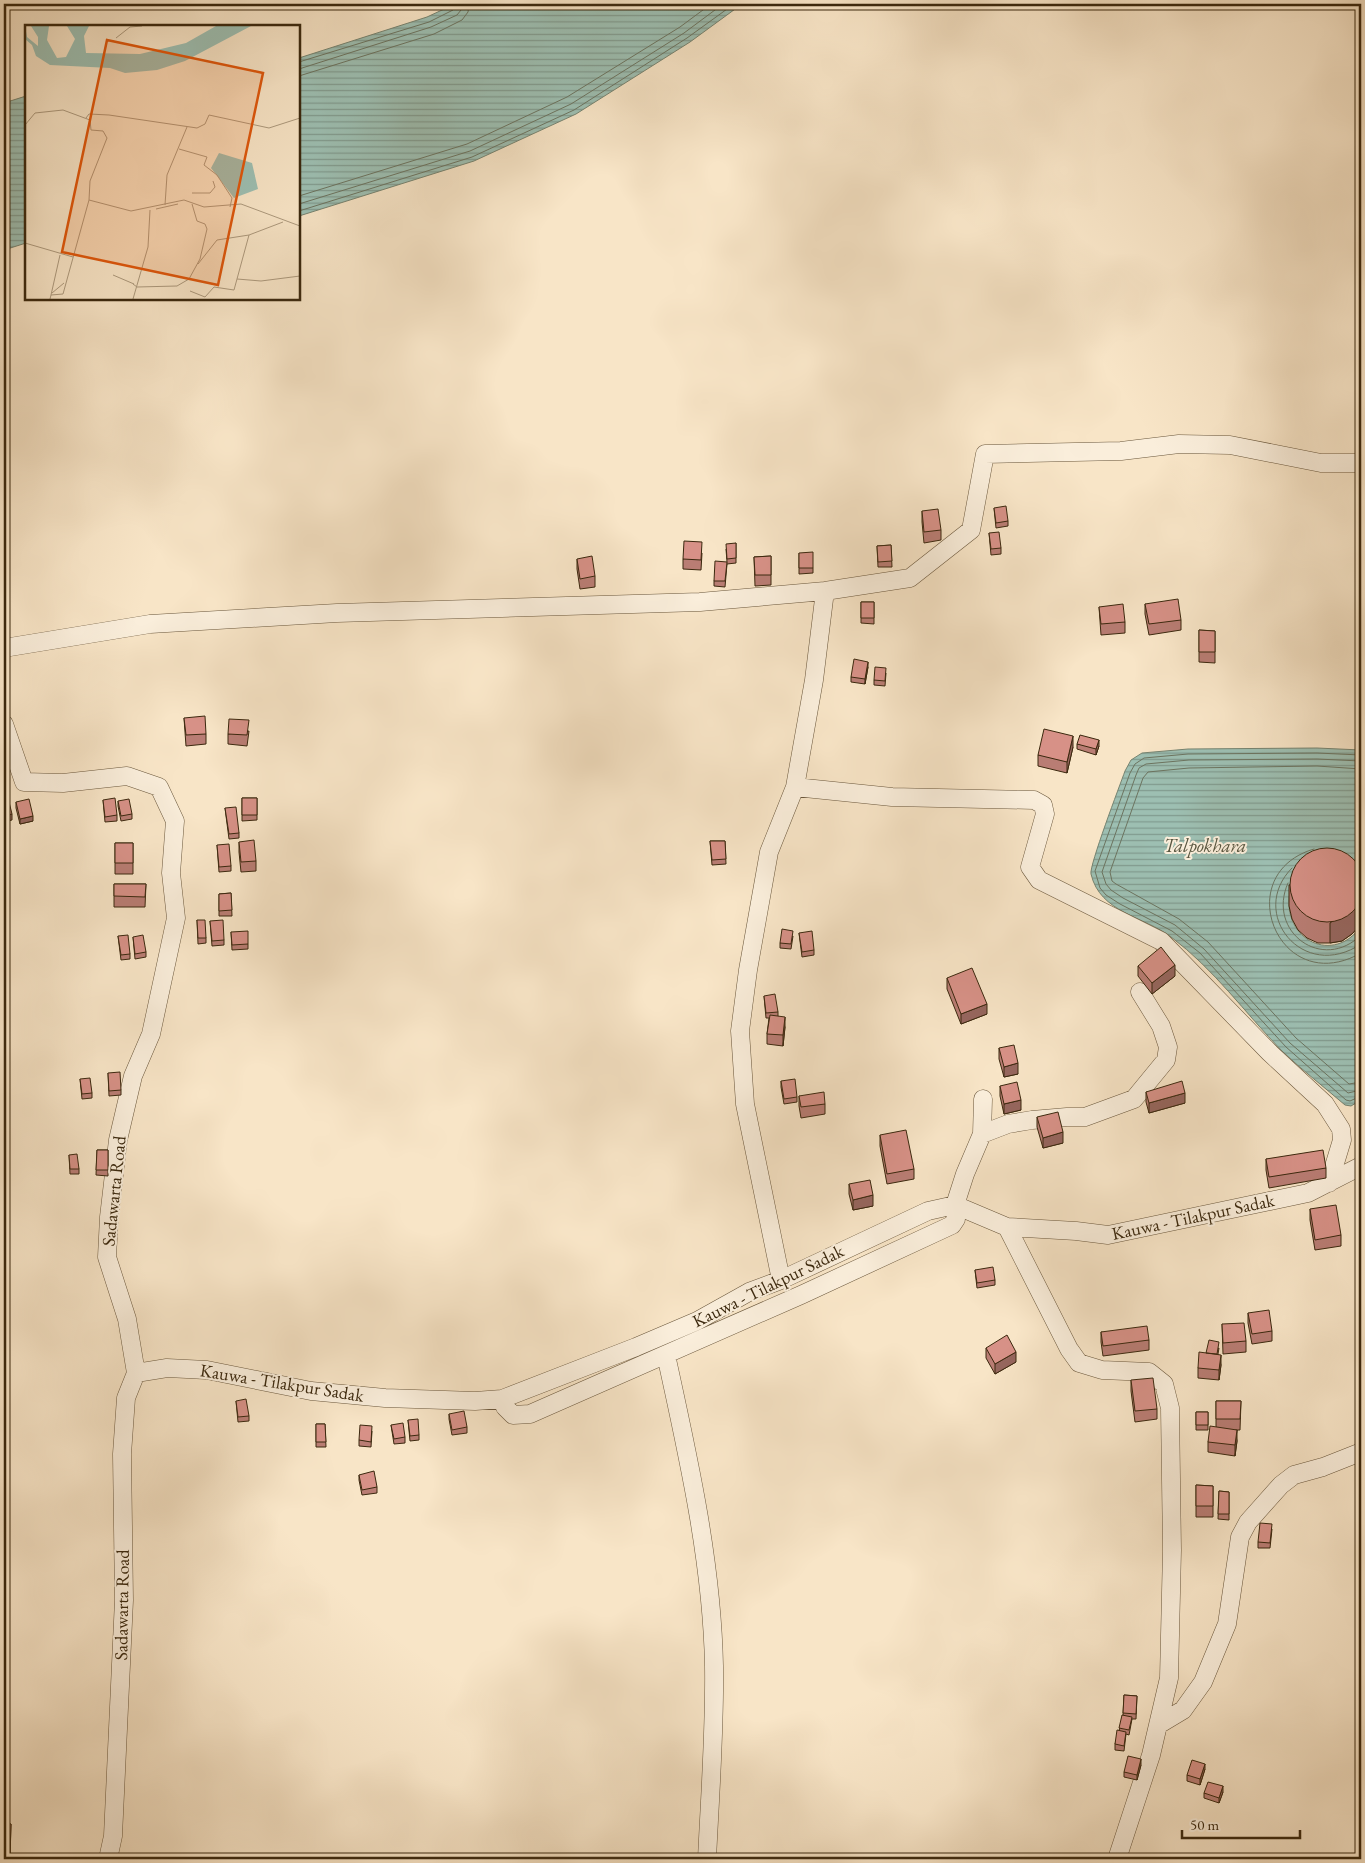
<svg xmlns="http://www.w3.org/2000/svg" width="1365" height="1863" viewBox="0 0 1365 1863" font-family="'EB Garamond',serif">
	<style>
		.water { fill: url(#water-rules); stroke: #768370 }
		.lines { fill: none; stroke-linecap: round; stroke-linejoin: round }
		.shore { stroke: #6c7460; stroke-width: 1 }
		.minor-casing { stroke: #6a573c; stroke-width: 19 }
		.minor { stroke: #faeedb; stroke-width: 18 }
		.wall { fill: #b97d74; stroke: #3b280e }
		.shaded-wall { fill: #96665e; stroke: #3b280e }
		.building { fill: #d79187; stroke: #3b280e }
		.labels { text-anchor: middle; stroke-width: 4; stroke-linejoin: round; paint-order: stroke }
		.street-label { font-size: 18px; fill: #3b280e; stroke: #faeedb }
		.water-label { font-size: 19px; font-style: italic; fill: #58553f; stroke: #faeedb }
		.inset-road { fill: none; stroke: #ac997d; stroke-width: 1 }
		.view { fill: #df570c; fill-opacity: 0.15; stroke: #df570c; stroke-width: 2.5 }
		.inset-edge { fill: none; stroke: #3b280e; stroke-width: 2.5 }
	</style>
	<defs>
		<pattern id="water-rules" width="6" height="5" patternUnits="userSpaceOnUse" patternTransform="scale(1.25)"><rect width="6" height="5" fill="#9dbfb2"/><path d="M0 2.5h6" fill="none" stroke="#819b8f"/></pattern>
	</defs>
	<rect width="100%" height="100%" fill="#f8e5c7"/>
	<filter id="stains"><feTurbulence type="fractalNoise" baseFrequency=".004" numOctaves="4"/><feColorMatrix values="0 0 0 0 .2 0 0 0 0 .09 0 0 0 0 .02 0 0 0 .5 -.17"/></filter>
	<radialGradient id="worn" r=".72"><stop offset=".6" stop-color="#630" stop-opacity="0"/><stop offset="1" stop-color="#630" stop-opacity=".3"/></radialGradient>
	<path class="water" d="M455,4H742L690,42L576,114L474,161L299,216V58L427,17Z
		M26,96V243L4,250V103Z
		M1317,748L1361,750V886L1290,892C1281,941 1335,965 1361,926V1100L1351,1106L1345,1105C1324,1087 1302,1070 1282,1051C1245,1013 1214,969 1171,937C1144,916 1100,913 1091,874C1089,866 1120,785 1125,771L1131,760L1142,753L1188,749Z"/>
	<g class="lines">
		<path class="shore" d="M299,62L429,22L453,10L455,4
			M299,69L431,27L457,15L461,10L462,4
			M299,76L434,34L462,20L468,12L469,4
			M299,196L467,144L567,97L680,27L711,4
			M299,204L470,151L571,104L684,33L723,4
			M299,211L472,157L574,110L687,38L734,4
			M1361,755L1317,753L1188,754L1144,758L1135,764L1130,773L1095,871L1100,888L1106,895L1120,904L1172,931L1200,953L1286,1047L1346,1100L1350,1101L1361,1096
			M1361,761L1317,759L1189,760L1146,764L1139,768L1136,775L1102,872L1106,884L1111,890L1123,898L1175,925L1204,949L1290,1043L1348,1093L1361,1090
			M1361,769L1317,766L1189,768L1148,772L1143,778L1110,872L1112,881L1116,884L1179,919L1208,942L1296,1038L1349,1084L1361,1082
			M1314,849C1228,874 1279,1000 1361,953
			M1292,868C1247,913 1303,983 1361,944
			M1288,883C1266,932 1323,973 1361,935"/>
		<defs>
			<path id="minor" d="M4,648L150,624L337,613L700,602L825,591L910,578L971,530L985,454L1121,451L1179,444L1230,445L1321,463H1361
				M4,724L24,782L63,783L127,776L159,787L175,821L171,873L176,918L151,1034L133,1076L118,1140L109,1217L107,1257L127,1319L136,1373L126,1398L122,1454L124,1600L113,1836L108,1859
				M795,787L892,797L1034,800L1043,805L1045,814L1030,867L1039,880L1161,941L1270,1053L1325,1104L1341,1129L1342,1140L1329,1183
				M982,1134L1008,1124L1032,1120L1067,1117H1085L1134,1099L1166,1060L1168,1047L1161,1026L1140,992
				M1007,1227L1069,1349L1079,1363L1102,1370L1149,1372L1164,1384L1170,1408L1172,1550L1169,1678L1151,1755L1117,1859
				M781,1280L745,1104L740,1031L748,970L769,852L795,787L814,680L825,591
				M666,1355C688,1456 712,1561 714,1666C715,1730 710,1795 707,1859
				M136,1373L167,1368L207,1370L311,1391L385,1398L475,1401L502,1399L636,1347L697,1321L749,1292L781,1280L928,1211L955,1205L1007,1227L1076,1231L1108,1235L1308,1193L1361,1166
				M502,1399L505,1407L513,1415L530,1414L801,1295L952,1225L956,1219L955,1205L965,1174L982,1134L983,1099
				M1158,1725L1183,1710L1203,1682L1227,1624L1240,1537L1248,1522L1281,1485L1294,1475L1323,1467L1361,1452"/>
		</defs>
		<use href="#minor" class="minor-casing"/>
		<use href="#minor" class="minor"/>
	</g>
	<path class="wall" d="M994,508L1008,521V526L996,528Z
		M922,511L941,530V540L924,543L922,522Z
		M989,533L1001,548V554L991,555Z
		M736,543V563L727,564L725,587L714,586V581L727,562L726,549Z
		M891,545L892,567H878L877,546Z
		M702,553L701,570L683,569V559Z
		M799,553L813,568V573L799,574Z
		M771,556V585L755,586L754,557Z
		M577,559L595,576V587L580,589L577,569Z
		M861,602H874V624L861,623Z
		M1145,604L1181,620V630L1149,635L1145,614Z
		M1099,607L1125,622V633L1101,635Z
		M1199,630L1215,631V663L1199,662Z
		M868,667L865,684L851,682V677Z
		M886,673L885,686L874,685V680Z
		M184,718L206,734V744L186,746Z
		M249,731L247,746L228,744V734Z
		M1077,744L1099,746L1096,755L1077,749Z
		M1073,747L1067,773L1038,766V755Z
		M242,798H257V820L242,821Z
		M103,800L117,815V821L105,822Z
		M118,801L132,814V819L121,821L118,806Z
		M16,802L33,821L20,824L16,808Z
		M225,808L239,833V838L229,839Z
		M710,841H725L726,864L712,865Z
		M239,842L256,861V871L241,872L239,852Z
		M115,843H133V874H115Z
		M217,845L231,866V871L219,872Z
		M1361,869V922L1360,925L1352,934L1342,941L1330,943H1318L1307,938L1298,930L1292,919L1289,906V885Z
		M114,884H146L145,907H114Z
		M231,893L232,916H219V894Z
		M197,920L206,938V943L198,944Z
		M210,921L224,940V945L212,946Z
		M231,932L248,944V949L232,950Z
		M799,933L814,950V955L802,957Z
		M118,936L130,954V959L121,960Z
		M793,936L791,949L780,948V943Z
		M133,937L146,952V957L135,959Z
		M1138,966L1175,976L1152,994L1138,976Z
		M947,978L987,1014L961,1024L947,989Z
		M764,996L778,1012V1016L785,1027L783,1046L767,1044V1034L769,1018H766Z
		M999,1048L1018,1074L1004,1077L999,1059Z
		M108,1073L121,1090V1095L109,1096Z
		M80,1079L92,1093V1098L82,1099Z
		M781,1081L797,1097V1102L784,1104L781,1087Z
		M1000,1086L1021,1110L1004,1114L1000,1096Z
		M1146,1092L1185,1103L1149,1113L1146,1102Z
		M799,1096L825,1104V1114L801,1118L799,1106Z
		M1037,1117L1063,1143L1043,1148L1037,1127Z
		M880,1135L914,1169V1179L887,1184L880,1146Z
		M97,1150H108V1176L96,1175Z
		M69,1155L79,1169V1174H70Z
		M1266,1159L1326,1168V1178L1269,1188L1266,1170Z
		M849,1184L873,1206L853,1210L849,1194Z
		M1310,1209L1341,1235V1246L1315,1250L1310,1220Z
		M975,1270L995,1280V1285L977,1288Z
		M1248,1313L1272,1331V1341L1252,1344L1248,1323Z
		M1222,1324L1246,1341V1352L1223,1354Z
		M1101,1332L1149,1340V1350L1103,1356L1101,1342Z
		M986,1348L1016,1362L995,1374L986,1358Z
		M1219,1348L1218,1354L1221,1365L1219,1380L1198,1378V1368L1206,1353Z
		M1131,1380L1157,1409V1419L1135,1422L1131,1391Z
		M236,1401L249,1416V1421L238,1422Z
		M1216,1401H1241L1240,1430H1235L1237,1441L1235,1456L1208,1452V1442L1216,1427Z
		M1196,1412H1208V1430H1196Z
		M449,1414L467,1427V1433L452,1435L449,1419Z
		M408,1420L419,1435V1440L410,1441Z
		M316,1424H325L326,1447H316Z
		M391,1425L405,1437V1443L394,1444Z
		M372,1431L371,1447L359,1446V1440Z
		M359,1475L377,1487V1493L362,1495L359,1480Z
		M1196,1485L1213,1486V1517H1196Z
		M1219,1491L1229,1492V1520L1218,1519Z
		M1272,1529L1270,1548H1258V1542Z
		M1124,1695L1137,1696L1136,1719H1132L1129,1735L1126,1734L1124,1751L1115,1750V1744L1119,1731L1123,1715Z
		M1141,1765L1137,1780L1124,1777V1772Z
		M1205,1769L1200,1785L1187,1781V1775Z
		M1223,1792L1219,1803L1204,1798V1793Z
		M4,1824H11L10,1859H4Z"/>
	<path class="shaded-wall" d="M868,662V667L865,684V679Z
		M1073,736V747L1067,773V762Z
		M1099,740V746L1096,755V749Z
		M12,814V820L4,822V816Z
		M33,816V821L20,824V819Z
		M1361,901V922L1360,925L1352,934L1342,941L1330,943V923Z
		M1175,965V976L1152,994V983Z
		M987,1004V1014L961,1024V1014Z
		M785,1017V1027L783,1046V1035Z
		M1018,1063V1074L1004,1077V1067Z
		M1185,1093V1103L1149,1113V1103Z
		M1021,1100V1110L1004,1114V1104Z
		M1063,1132V1143L1043,1148V1138Z
		M873,1195V1206L853,1210V1200Z
		M1016,1352V1362L995,1374V1364Z
		M1221,1355V1365L1219,1380V1370Z
		M1237,1430V1441L1235,1456V1445Z
		M1141,1759V1765L1137,1780V1775Z
		M1205,1764V1769L1200,1785V1779Z
		M1223,1786V1792L1219,1803V1798Z"/>
	<path class="building" d="M1006,506L1008,521L996,523L994,508Z
		M938,509L941,530L924,532L922,511Z
		M999,532L1001,548L991,549L989,533Z
		M684,541L702,542L701,560L683,559Z
		M736,543V558L727,559L726,544Z
		M891,545L892,561L878,562L877,546Z
		M813,552V568H799V553Z
		M592,556L595,576L580,579L577,559Z
		M771,556V575H755L754,557Z
		M715,561L727,562L725,581H714Z
		M1178,599L1181,620L1149,624L1145,604Z
		M861,602H874V618H861Z
		M1123,604L1125,622L1101,624L1099,607Z
		M1199,630L1215,631V652H1199Z
		M854,659L868,662L865,679L851,677Z
		M875,667L886,668L885,681L874,680Z
		M205,716L206,734L186,735L184,718Z
		M229,719L249,720L247,735L228,734Z
		M1044,729L1073,736L1067,762L1038,755Z
		M1080,735L1099,740L1096,749L1077,744Z
		M8,798L12,814L4,816V799Z
		M115,798L117,815L105,817L103,800Z
		M242,798H257V815H242Z
		M29,799L33,816L20,819L16,802Z
		M129,799L132,814L121,816L118,801Z
		M236,807L239,833L229,834L225,808Z
		M254,840L256,861L241,862L239,842Z
		M710,841H725L726,859L712,860Z
		M115,843H133V863H115Z
		M229,844L231,866L219,867L217,845Z
		M1290 885a37 37 0 1 1 74 0a37 37 0 1 1-74 0Z
		M114,884H146L145,897L114,896Z
		M231,893L232,910L219,911V894Z
		M197,920H205L206,938H198Z
		M223,920L224,940L212,941L210,921Z
		M782,929L793,931L791,944L780,943Z
		M248,931V944L232,945L231,932Z
		M812,931L814,950L802,952L799,933Z
		M128,935L130,954L121,955L118,936Z
		M143,935L146,952L135,954L133,937Z
		M1161,947L1175,965L1152,983L1138,966Z
		M972,968L987,1004L961,1014L947,978Z
		M775,994L778,1012L766,1013L764,996Z
		M770,1015L785,1017L783,1035L767,1034Z
		M1014,1045L1018,1063L1004,1067L999,1048Z
		M120,1072L121,1090L109,1091L108,1073Z
		M90,1078L92,1093L82,1094L80,1079Z
		M795,1079L797,1097L784,1099L781,1081Z
		M1182,1081L1185,1093L1149,1103L1146,1092Z
		M1017,1082L1021,1100L1004,1104L1000,1086Z
		M824,1092L825,1104L801,1107L799,1096Z
		M1058,1112L1063,1132L1043,1138L1037,1117Z
		M906,1130L914,1169L887,1174L880,1135Z
		M97,1150H108V1170H96Z
		M1323,1150L1326,1168L1269,1177L1266,1159Z
		M77,1154L79,1169H70L69,1155Z
		M870,1180L873,1195L853,1200L849,1184Z
		M1336,1205L1341,1235L1315,1240L1310,1209Z
		M993,1267L995,1280L977,1283L975,1270Z
		M1269,1310L1272,1331L1252,1334L1248,1313Z
		M1244,1323L1246,1341L1223,1343L1222,1324Z
		M1147,1326L1149,1340L1103,1346L1101,1332Z
		M1007,1335L1016,1352L995,1364L986,1348Z
		M1209,1340L1219,1342L1217,1354L1206,1353Z
		M1199,1352L1221,1355L1219,1370L1198,1368Z
		M1153,1378L1157,1409L1135,1411L1131,1380Z
		M246,1399L249,1416L238,1417L236,1401Z
		M1216,1401H1241L1240,1419H1216Z
		M464,1411L467,1427L452,1430L449,1414Z
		M1196,1412H1208V1425H1196Z
		M418,1419L419,1435L410,1436L408,1420Z
		M403,1423L405,1437L394,1439L391,1425Z
		M316,1424H325L326,1442H316Z
		M360,1425L372,1426L371,1442L359,1440Z
		M1210,1426L1237,1430L1235,1445L1208,1442Z
		M374,1471L377,1487L362,1490L359,1475Z
		M1196,1485L1213,1486V1506H1196Z
		M1219,1491L1229,1492V1514H1218Z
		M1260,1523L1272,1524L1270,1543L1258,1542Z
		M1124,1695L1137,1696L1136,1714L1123,1713Z
		M1122,1715L1132,1717L1129,1730L1119,1728Z
		M1117,1730L1126,1732L1124,1746L1115,1744Z
		M1128,1756L1141,1759L1137,1775L1124,1772Z
		M1192,1760L1205,1764L1200,1779L1187,1775Z
		M1208,1782L1223,1786L1219,1798L1204,1793Z
		M4,1824H11L10,1854L4,1853Z"/>
	<g class="labels">
		<g class="street-label">
			<text transform="translate(114 1191) rotate(-84)" y="6">Sadawarta Road</text>
			<text transform="translate(1193 1217) rotate(-12)" y="6">Kauwa - Tilakpur Sadak</text>
			<text transform="translate(768 1286) rotate(-26)" y="6">Kauwa - Tilakpur Sadak</text>
			<text transform="translate(282 1383) rotate(9)" y="6">Kauwa - Tilakpur Sadak</text>
			<text transform="translate(122 1605) rotate(-89)" y="6">Sadawarta Road</text>
		</g>
		<g class="water-label">
			<text x="1205" y="852">Talpokhara</text>
		</g>
	</g>
	<g transform="translate(25 25)">
		<rect width="275" height="275" fill="#f8e5c7"/>
		<path d="M0,1L2,12L13,21V12L6,1H24L22,15L32,33L41,32L50,14L42,1H64L59,11L61,28L115,29L161,18L191,1H226L160,36L132,45L100,48L85,43L25,40L11,31L7,20L0,14ZM194,128L227,138L233,164L209,173L186,143Z" fill="#9dbfb2"/>
		<path class="inset-road" d="M91,13L105,2L117,1M61,93L64,89L84,90L172,103L180,99L184,90L244,103L275,93M0,100L10,88L38,85L65,95L66,105L78,106L82,113L65,156L64,175L38,269L26,270L25,274M154,124L182,132L179,140L192,150L207,173L205,182M167,168H185L190,162L188,156M64,175L106,186L159,175L179,182L216,179L275,201M140,180L142,150L162,102M131,184L153,179M0,218L48,232M173,239L192,215L224,210L258,197M88,250L109,259M212,254L236,256L275,251M108,259L112,262L152,261L164,254L175,234L182,204L180,199L172,196L167,179M165,266L180,272L189,262L209,265L224,210M27,268L39,258M26,270L35,230M108,274L123,222L125,185"/>
		<path class="view" d="M82,15L238,48L193,260L37,227Z"/>
		<rect width="275" height="275" class="inset-edge"/>
	</g>
	<rect width="1365" height="1863" fill="none" stroke="#f8e5c7" stroke-width="20"/>
	<rect x="5" y="5" width="1355" height="1853" fill="none" stroke="#3b280e" stroke-width="2.5"/>
	<rect x="10" y="10" width="1345" height="1843" fill="none" stroke="#3b280e"/>
	<path d="M1182 1830v8h118v-8" fill="none" stroke="#3b280e" stroke-width="2.5"/>
	<text x="1190" y="1830" font-size="15" fill="#3b280e" stroke="#faeedb" stroke-width="4" paint-order="stroke">50 m</text>
	<rect width="100%" height="100%" filter="url(#stains)"/>
	<rect width="100%" height="100%" fill="url(#worn)"/>
</svg>
